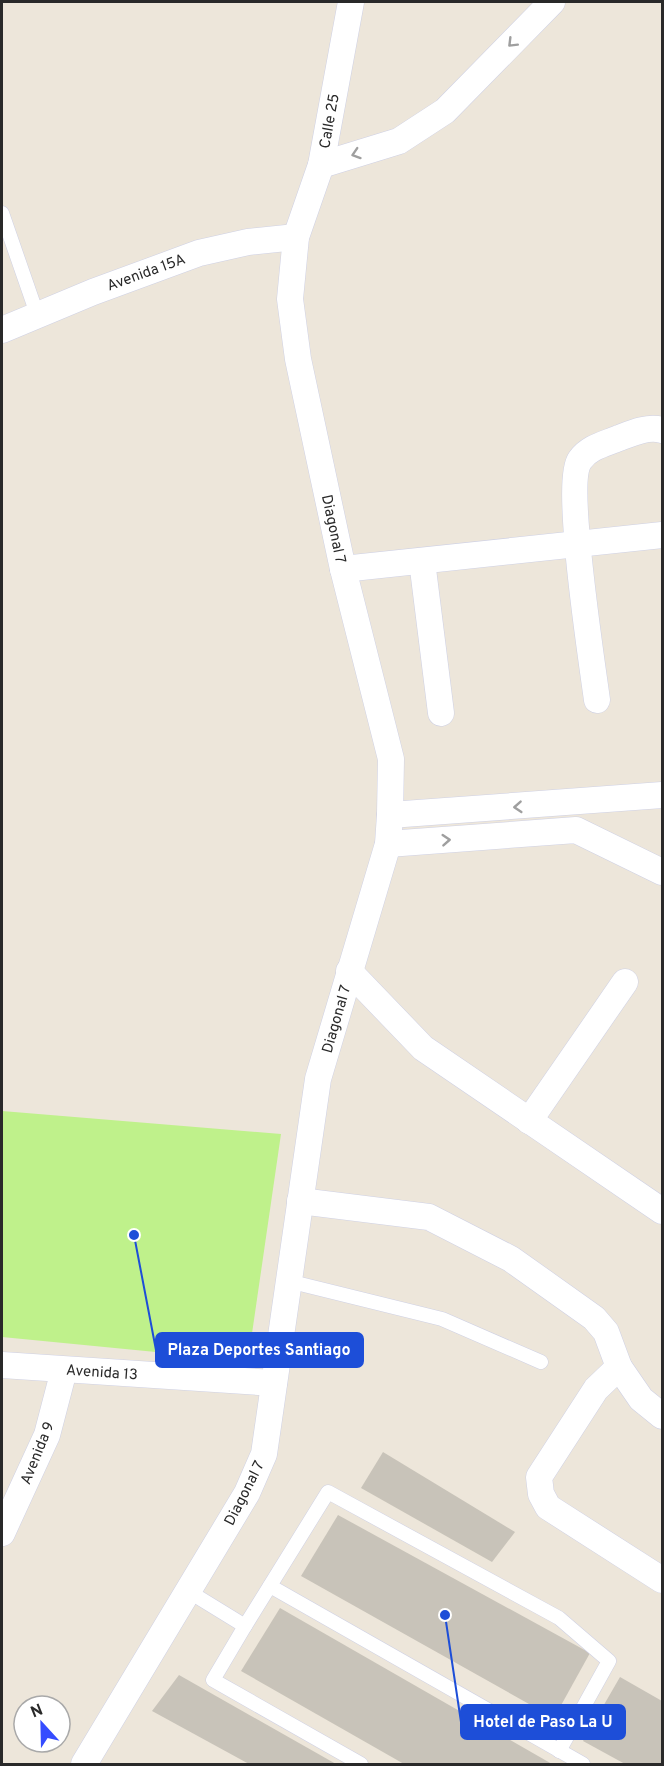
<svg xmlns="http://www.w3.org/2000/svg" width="664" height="1766" font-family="Overpass,sans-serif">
<rect width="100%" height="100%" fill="#ede6da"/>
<!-- pitch -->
<path fill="#bff18b" d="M2,1111L281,1134L248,1361L2,1337Z"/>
<!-- building -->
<g fill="#c8c3b9">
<path d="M383,1452L515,1532L492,1562L361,1488Z"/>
<path d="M338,1515L590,1653L554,1718L301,1576Z"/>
<path d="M280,1608L552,1764H404L241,1671Z"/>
<path d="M179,1675L336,1764H249L152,1711Z"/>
<path d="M620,1677L662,1701V1764H625L583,1741Z"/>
</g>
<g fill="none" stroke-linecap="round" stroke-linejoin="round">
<!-- service casing -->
<g stroke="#cfd1e4" stroke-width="15">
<g id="service">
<path d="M2,213L37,314"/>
<path d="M288,1281L442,1319L541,1362"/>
<path d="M270,1586L583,1764"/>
<path d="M188,1591L245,1626L213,1680L361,1764"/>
<path d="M245,1626L328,1492L559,1618L609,1661L559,1751"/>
</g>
</g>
<!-- minor casing -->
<g stroke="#cfd1e4" stroke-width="27">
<g id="minor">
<path d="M321,165L399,141L445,111L552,2"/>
<path d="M2,330L93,292L199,253L248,242L296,237"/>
<path d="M422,561L441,713"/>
<path d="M343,569L662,535"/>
<path d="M597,700C592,663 564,482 580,460C589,447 605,444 619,438C632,433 648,426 662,430"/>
<path d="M390,815L662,795"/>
<path d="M388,844L576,830L662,872"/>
<path d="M349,971L423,1048L662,1211"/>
<path d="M529,1121L625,982"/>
<path d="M300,1201L429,1217L511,1259L594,1318L606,1332L619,1367L641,1399L662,1416"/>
<path d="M2,1365L274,1383"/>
<path d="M619,1367L596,1389L539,1477L541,1494L548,1507L662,1580"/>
<path d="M2,1533L47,1435L64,1370"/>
<path d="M84,1764L247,1493L264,1454L318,1079L388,844L390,815L391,759L343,569L298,359L290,299L296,237L321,165L351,2"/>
</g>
</g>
<!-- service -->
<use href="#service" stroke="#fff" stroke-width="14"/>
<!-- minor -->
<use href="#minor" stroke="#fff" stroke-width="26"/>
</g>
<!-- one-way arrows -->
<defs><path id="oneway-chevron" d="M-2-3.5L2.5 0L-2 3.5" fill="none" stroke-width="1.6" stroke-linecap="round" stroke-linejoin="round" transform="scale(1.5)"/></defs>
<g stroke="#9f9f9f">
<use href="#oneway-chevron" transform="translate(512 43) rotate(135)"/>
<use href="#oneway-chevron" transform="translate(356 154) rotate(162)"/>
<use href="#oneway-chevron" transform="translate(518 807) rotate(176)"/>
<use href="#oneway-chevron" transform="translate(446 840) rotate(-4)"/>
</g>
<g text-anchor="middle" stroke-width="4.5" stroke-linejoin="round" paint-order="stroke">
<!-- street labels -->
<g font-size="15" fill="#292929" stroke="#fff">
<text transform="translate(329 121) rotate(-80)" y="5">Calle 25</text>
<text transform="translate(146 272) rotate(-20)" y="5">Avenida 15A</text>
<text transform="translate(334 529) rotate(78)" y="5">Diagonal 7</text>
<text transform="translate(336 1019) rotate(-74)" y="5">Diagonal 7</text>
<text transform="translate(102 1372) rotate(4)" y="5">Avenida 13</text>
<text transform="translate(37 1453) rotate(-68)" y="5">Avenida 9</text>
<text transform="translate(244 1493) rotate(-63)" y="5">Diagonal 7</text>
</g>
</g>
<!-- callouts -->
<path fill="none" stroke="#1d4ed8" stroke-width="2" d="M134 1235L156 1350M445 1615L461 1722"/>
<g fill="#1d4ed8" stroke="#fff" stroke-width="2">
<circle cx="134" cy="1235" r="6"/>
<circle cx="445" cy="1615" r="6"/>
</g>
<g fill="#1d4ed8" stroke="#1d4ed8" stroke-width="2">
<rect x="156" y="1333" width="207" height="34" rx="6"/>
<rect x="461" y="1705" width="164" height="34" rx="6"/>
</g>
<g font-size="16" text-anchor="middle" font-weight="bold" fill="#fff">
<text x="259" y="1355">Plaza Deportes Santiago</text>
<text x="543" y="1727">Hotel de Paso La U</text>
</g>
<!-- border -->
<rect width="664" height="1766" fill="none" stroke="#292929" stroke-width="6"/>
<!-- north arrow -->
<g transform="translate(42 1724) rotate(338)"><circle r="28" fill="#ffffff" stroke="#a9a9a9" stroke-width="1.5"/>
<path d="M0-4.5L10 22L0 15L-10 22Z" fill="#354cff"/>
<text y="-9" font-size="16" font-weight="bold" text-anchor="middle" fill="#292929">N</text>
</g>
</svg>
